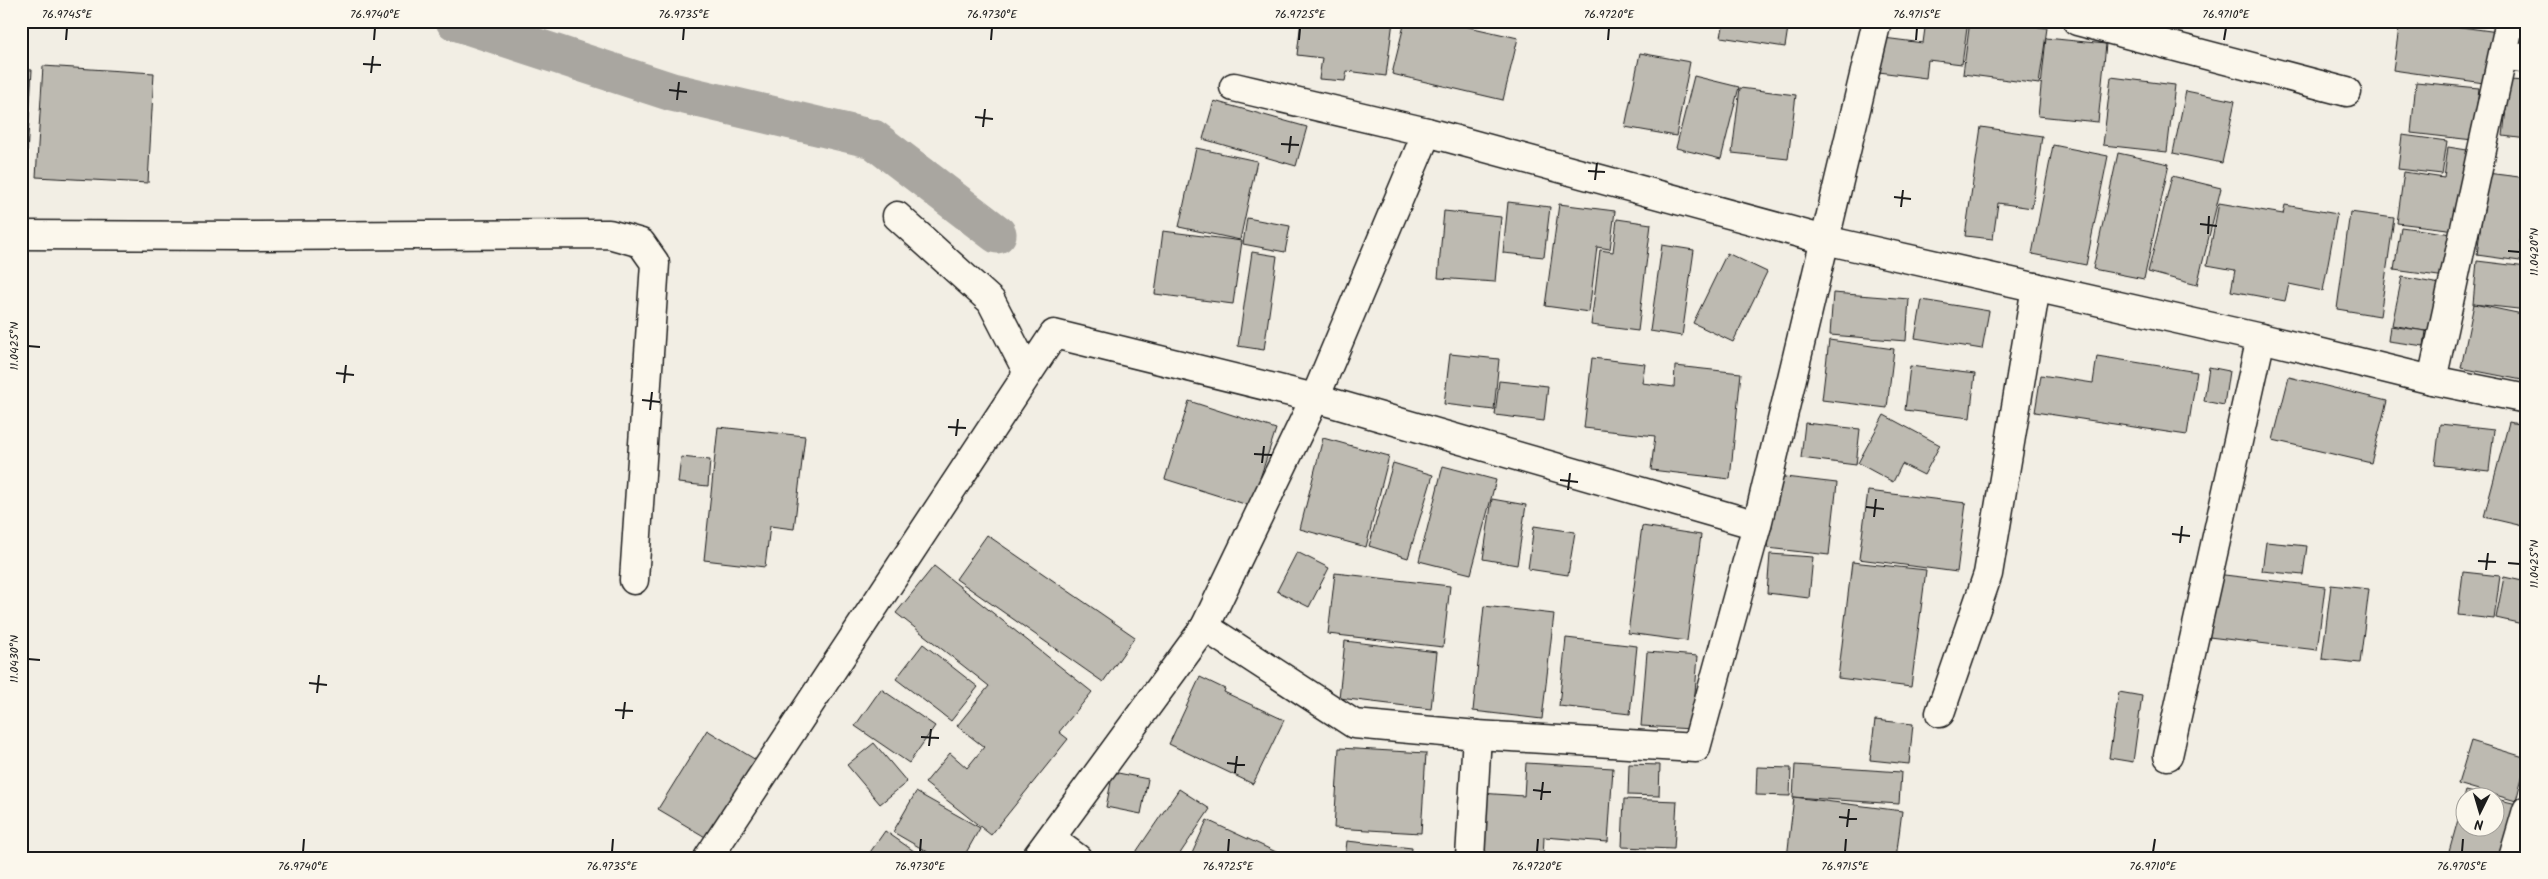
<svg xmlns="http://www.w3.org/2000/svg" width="2548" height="879" font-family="Kalam,sans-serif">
<rect width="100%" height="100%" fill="#f2eee4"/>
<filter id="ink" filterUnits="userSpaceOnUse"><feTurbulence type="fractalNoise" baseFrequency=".02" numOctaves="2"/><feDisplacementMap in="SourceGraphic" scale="10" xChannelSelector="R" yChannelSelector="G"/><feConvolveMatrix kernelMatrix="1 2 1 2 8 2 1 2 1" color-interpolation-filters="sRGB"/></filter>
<g filter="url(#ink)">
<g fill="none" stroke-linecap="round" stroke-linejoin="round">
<!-- canal -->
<path stroke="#a9a6a0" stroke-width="39" d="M455,21L672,92L873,139L997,234"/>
</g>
<!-- building -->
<g fill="#bdbab1" stroke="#1c1c1c">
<path d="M1301,21H1393L1386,76L1347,71L1345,81L1319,79L1322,58L1297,55Z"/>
<path d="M1405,21H1461L1460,25L1518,38L1503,100L1392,74Z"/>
<path d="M1724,21H1789L1785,47L1721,37Z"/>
<path d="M1926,21H1968L1962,64L1928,60L1926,78L1871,71L1876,37L1923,43Z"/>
<path d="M1970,21H1991L2047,28L2039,84L1963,74Z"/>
<path d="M2400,21H2417L2498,32L2491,84L2393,70Z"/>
<path d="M2046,38L2106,44L2098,122L2038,116Z"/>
<path d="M1640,53L1690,62L1676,136L1625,127Z"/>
<path d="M43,66L154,73L148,183L36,177Z"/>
<path d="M21,69L32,70L24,205H21Z"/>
<path d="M1694,76L1739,87L1721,159L1676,148Z"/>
<path d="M2111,77L2175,85L2167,152L2103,145Z"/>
<path d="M2509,80L2527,81V139L2503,136Z"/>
<path d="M2416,82L2479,88L2473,140L2411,133Z"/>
<path d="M1740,88L1796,95L1788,159L1732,153Z"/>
<path d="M2186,91L2235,101L2222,163L2173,153Z"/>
<path d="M1214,101L1307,127L1296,166L1203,139Z"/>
<path d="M1981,127L2042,136L2032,208L1998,203L1993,239L1965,236Z"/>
<path d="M2402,135L2447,141L2442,174L2398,169Z"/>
<path d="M2053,145L2108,156L2086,265L2032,254Z"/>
<path d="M2448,147L2467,150L2456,230L2397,223L2404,172L2444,178Z"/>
<path d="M1196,148L1257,161L1240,240L1179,227Z"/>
<path d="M2118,153L2169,164L2144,279L2093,269Z"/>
<path d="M2487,173L2527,178L2520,243L2527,244V262L2477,255Z"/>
<path d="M2172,176L2221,188L2197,285L2148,272Z"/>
<path d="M1508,202L1550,207L1544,257L1503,253Z"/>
<path d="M2219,203L2283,214L2285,205L2337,214L2323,291L2289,284L2285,301L2231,291L2235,270L2207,265Z"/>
<path d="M1559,204L1615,211L1610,249L1597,247L1589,312L1545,306Z"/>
<path d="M1444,211L1501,217L1495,282L1438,278Z"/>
<path d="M2350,212L2394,218L2380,316L2337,309Z"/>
<path d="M1247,218L1290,226L1285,252L1243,244Z"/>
<path d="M1617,219L1651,224L1638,331L1591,325L1600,250L1613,252Z"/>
<path d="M2401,227L2452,234L2446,277L2394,270Z"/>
<path d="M1163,231L1242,241L1233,304L1155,294Z"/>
<path d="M1662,245L1694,250L1682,336L1650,331Z"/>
<path d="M1252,252L1277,256L1264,350L1238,346Z"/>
<path d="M1727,253L1767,272L1733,342L1693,323Z"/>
<path d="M21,254L27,255L23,345H21Z"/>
<path d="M2477,261L2527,267V310L2473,304Z"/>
<path d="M2402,277L2445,285L2435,333L2392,325Z"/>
<path d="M1833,293L1909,299L1906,341L1830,335Z"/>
<path d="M1922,300L1989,311L1982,349L1915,338Z"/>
<path d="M2474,304L2527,315V381L2461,368Z"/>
<path d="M2390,326L2426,331L2424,346L2388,341Z"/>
<path d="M1829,340L1894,349L1887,408L1822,400Z"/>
<path d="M1450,354L1499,359L1494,410L1444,404Z"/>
<path d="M2097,356L2197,372L2187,435L2035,412L2041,375L2093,383Z"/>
<path d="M1592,358L1645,364L1642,383L1674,387L1675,366L1741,373L1730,479L1651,470L1655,436L1584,428Z"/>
<path d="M1910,366L1975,374L1970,418L1905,410Z"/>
<path d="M2209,367L2229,371L2224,405L2204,401Z"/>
<path d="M2289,377L2387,401L2371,463L2273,440Z"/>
<path d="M1499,381L1548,386L1544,421L1495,415Z"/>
<path d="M1189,401L1276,429L1251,506L1165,479Z"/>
<path d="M1884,415L1940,445L1924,475L1902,464L1893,482L1858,463Z"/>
<path d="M2509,422L2527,426V527L2484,517Z"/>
<path d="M1805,423L1860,429L1856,465L1801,458Z"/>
<path d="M2440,424L2494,430L2489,471L2435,465Z"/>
<path d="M718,427L805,436L794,529L770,526L765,567L704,560Z"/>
<path d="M1323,438L1389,456L1366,547L1300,529Z"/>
<path d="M681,457L710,460L708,486L678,483Z"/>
<path d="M1393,463L1433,475L1408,558L1369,546Z"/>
<path d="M1443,466L1496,480L1471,574L1419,561Z"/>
<path d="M1776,476L1837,483L1829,555L1767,548Z"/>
<path d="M1868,491L1966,503L1957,572L1859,559Z"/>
<path d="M1492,499L1526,505L1517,565L1483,559Z"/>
<path d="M1534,526L1575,532L1568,575L1528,569Z"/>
<path d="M1642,526L1701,535L1687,641L1628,633Z"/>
<path d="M987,535L1135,637L1103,682L956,579Z"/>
<path d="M2266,542L2307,546L2303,575L2262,571Z"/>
<path d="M1297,552L1329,568L1309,607L1277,591Z"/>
<path d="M1770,554L1813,557L1809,598L1767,593Z"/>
<path d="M1852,562L1926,570L1911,687L1838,678Z"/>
<path d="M934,566L1092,692L1059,732L1068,739L991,835L925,783L950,753L967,768L984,747L957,726L989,686L896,613Z"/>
<path d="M2463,572L2500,576L2494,619L2458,615Z"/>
<path d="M1335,573L1450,586L1443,647L1328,634Z"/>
<path d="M2216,574L2325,587L2317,650L2209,637Z"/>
<path d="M2504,577L2527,582V625L2496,618Z"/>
<path d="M2331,585L2369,589L2360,663L2322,659Z"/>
<path d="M1484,606L1554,614L1542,719L1473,711Z"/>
<path d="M1566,638L1637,646L1630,714L1559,706Z"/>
<path d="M1345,641L1437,652L1431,709L1339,698Z"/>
<path d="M923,644L978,687L951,721L896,679Z"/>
<path d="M1647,652L1698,656L1692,729L1641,726Z"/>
<path d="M1200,677L1225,689L1224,692L1284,720L1253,784L1169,744Z"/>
<path d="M881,689L935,726L909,763L855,726Z"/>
<path d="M2119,692L2142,696L2133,762L2109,758Z"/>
<path d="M1875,720L1913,724L1909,764L1870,760Z"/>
<path d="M707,730L756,760L707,838L658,809Z"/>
<path d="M2471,741L2527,758L2516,801L2458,784Z"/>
<path d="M874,743L907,782L880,804L847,765Z"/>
<path d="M1339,748L1426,753L1421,833L1334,828Z"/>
<path d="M1526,763L1613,768L1608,842L1544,837L1543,858H1476L1480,793L1524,796Z"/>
<path d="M1629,764L1660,765L1659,796L1628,795Z"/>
<path d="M1795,765L1901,772L1899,804L1793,797Z"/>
<path d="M1757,767L1791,768L1790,796L1756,795Z"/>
<path d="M1113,772L1148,779L1141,814L1106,807Z"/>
<path d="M1179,789L1210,809L1177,858H1132Z"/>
<path d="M2466,791L2487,796H2466V826H2496V799L2521,805L2507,858H2470L2449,852Z"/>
<path d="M916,792L980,828L963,858H938L893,832Z"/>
<path d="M1794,797L1902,811L1896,858H1787Z"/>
<path d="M1624,799L1677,801L1674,849L1622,847Z"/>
<path d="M1207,820L1289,858H1190Z"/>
<path d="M885,831L924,858H866Z"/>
<path d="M1347,841L1412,848L1411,858H1345Z"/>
<path d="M1622,852L1677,858H1622Z"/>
</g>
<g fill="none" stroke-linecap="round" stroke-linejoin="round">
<!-- minor casing -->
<g stroke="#1c1c1c" stroke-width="31">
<g id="minor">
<path d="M2077,21L2347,92"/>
<path d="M2510,21L2432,380L2527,399"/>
<path d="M2504,55L2527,59"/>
<path d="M1234,87L1427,132"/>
<path d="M897,216L991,301L1028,373"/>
<path d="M21,235L247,236L609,234L641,243L655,263L634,580"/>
<path d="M1205,627L1354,724L1477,735L1470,858"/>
<path d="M1940,713L1988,574L2036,287"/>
<path d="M1477,735L1696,748L1757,525"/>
<path d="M2168,756L2261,338"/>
<path d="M1051,839L1077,858"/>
<path d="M708,858L1054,334L1315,398L1757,525L1877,21"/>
<path d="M1036,858L1205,627L1315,398L1427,132L1825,240L2261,338L2432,380"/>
<path d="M2513,858L2527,810"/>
</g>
</g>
<!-- minor -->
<use href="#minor" stroke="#fbf7ec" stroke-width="28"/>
</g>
</g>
<!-- ticks -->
<path fill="none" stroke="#1c1c1c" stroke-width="2" d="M66,40L67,28M374,40L375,28M683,40L684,28M991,40L992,28M1299,40L1300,28M1608,40L1609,28M1916,40L1917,28M2224,40L2226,28M363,64L381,65M371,73L373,56M669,90L687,92M677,100L679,82M975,117L993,119M983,127L985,109M1281,144L1299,145M1289,153L1291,136M1588,171L1605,172M1595,180L1597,163M1894,197L1911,199M1901,207L1903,190M2200,224L2217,226M2208,234L2209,216M2508,251L2520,252M28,346L40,347M336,373L354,375M344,383L346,365M642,400L660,402M650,410L652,392M948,427L966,428M956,436L958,419M1254,454L1272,455M1262,463L1264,446M1560,480L1578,482M1568,490L1570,473M1866,507L1884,509M1874,517L1876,499M2172,534L2190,536M2180,543L2182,526M2478,561L2496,562M2508,563L2520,564M2486,570L2488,553M28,659L40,660M309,683L327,685M317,693L319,675M615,710L633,711M623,719L625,702M921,737L939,738M929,746L931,729M1227,763L1245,765M1235,773L1237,756M1533,790L1551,792M1541,800L1543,782M1839,817L1857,819M1847,827L1849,809M303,852L304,839M612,852L613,839M920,852L921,839M1228,852L1229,839M1537,852L1538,839M1845,852L1846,839M2153,852L2155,839M2462,852L2463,839"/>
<!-- margin -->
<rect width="2548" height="879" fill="none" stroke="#fbf7ec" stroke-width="55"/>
<!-- north arrow -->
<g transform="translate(2480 812) rotate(185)"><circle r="24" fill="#fbf7ec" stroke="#a29f99"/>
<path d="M0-4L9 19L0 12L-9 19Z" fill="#1c1c1c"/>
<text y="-8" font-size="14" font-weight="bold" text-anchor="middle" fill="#1c1c1c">N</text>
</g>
<rect x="28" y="28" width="2492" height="824" fill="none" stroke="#1c1c1c" stroke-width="2"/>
<g font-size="12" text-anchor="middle" fill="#1c1c1c">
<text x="67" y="18">76.9745°E</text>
<text x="375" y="18">76.9740°E</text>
<text x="684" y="18">76.9735°E</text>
<text x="992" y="18">76.9730°E</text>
<text x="1300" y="18">76.9725°E</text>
<text x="1609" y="18">76.9720°E</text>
<text x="1917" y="18">76.9715°E</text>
<text x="2226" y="18">76.9710°E</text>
<text transform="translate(2534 252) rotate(-90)" y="4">11.0420°N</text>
<text transform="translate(14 346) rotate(-90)" y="4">11.0425°N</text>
<text transform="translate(2534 564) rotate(-90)" y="4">11.0425°N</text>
<text transform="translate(14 659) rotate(-90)" y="4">11.0430°N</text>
<text x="303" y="870">76.9740°E</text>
<text x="612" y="870">76.9735°E</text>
<text x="920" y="870">76.9730°E</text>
<text x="1228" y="870">76.9725°E</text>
<text x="1537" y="870">76.9720°E</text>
<text x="1845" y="870">76.9715°E</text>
<text x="2153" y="870">76.9710°E</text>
<text x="2462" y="870">76.9705°E</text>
</g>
</svg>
